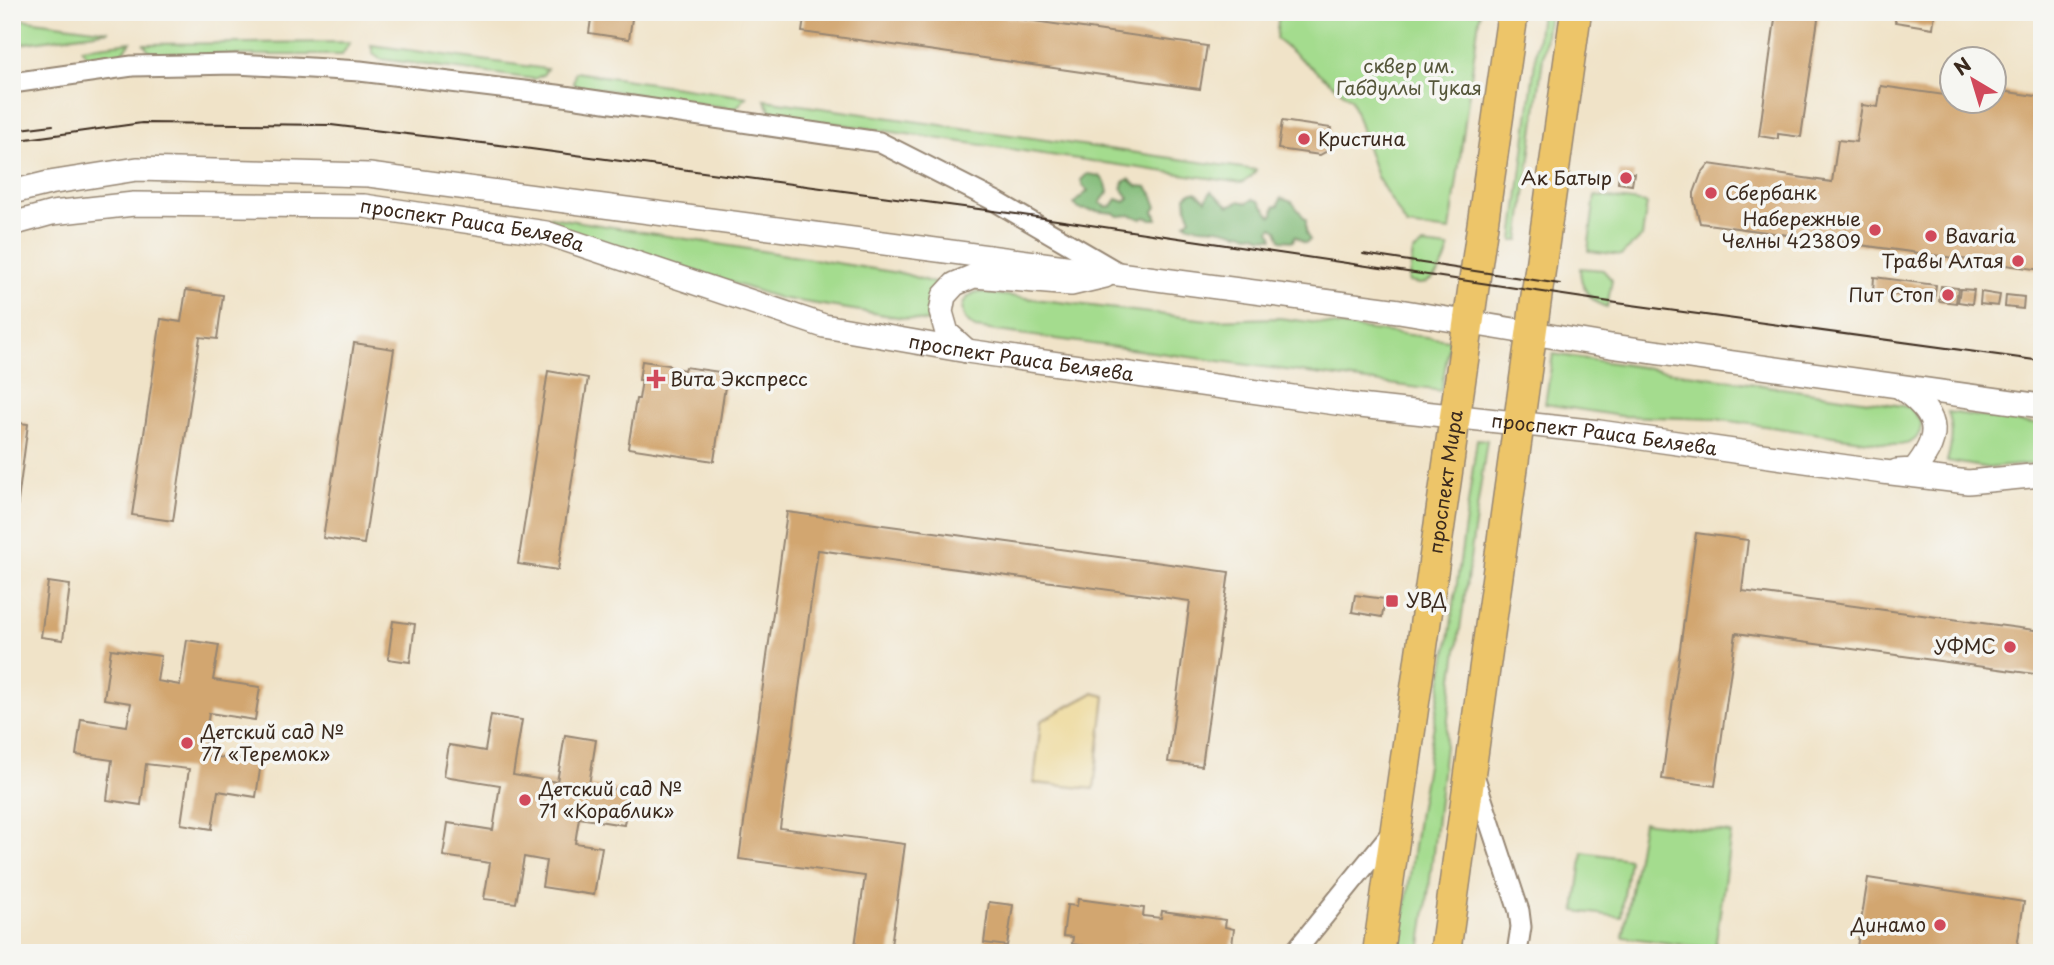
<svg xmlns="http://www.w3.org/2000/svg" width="2054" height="965" font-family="'Playpen Sans',sans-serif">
<rect width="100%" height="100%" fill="#f6f6f2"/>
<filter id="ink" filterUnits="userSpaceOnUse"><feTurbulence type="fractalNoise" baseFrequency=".0143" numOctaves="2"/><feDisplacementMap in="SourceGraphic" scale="14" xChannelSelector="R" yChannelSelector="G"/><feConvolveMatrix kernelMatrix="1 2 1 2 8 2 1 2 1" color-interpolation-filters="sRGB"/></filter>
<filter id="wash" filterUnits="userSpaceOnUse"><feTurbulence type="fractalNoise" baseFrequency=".00686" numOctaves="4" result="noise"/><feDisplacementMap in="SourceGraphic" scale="28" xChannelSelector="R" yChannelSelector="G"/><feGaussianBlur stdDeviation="1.57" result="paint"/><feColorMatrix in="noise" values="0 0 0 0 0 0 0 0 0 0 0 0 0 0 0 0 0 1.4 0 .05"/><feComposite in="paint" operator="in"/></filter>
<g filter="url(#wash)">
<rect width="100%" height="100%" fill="#f0e3c8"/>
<!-- green -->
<g fill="#a4dc8e" stroke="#708356" stroke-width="2">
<path d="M1279,12H1480L1450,231L1407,226L1377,177L1351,99L1276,39Z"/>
<path d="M1541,12H1549L1519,241H1513Z"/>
<path d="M12,18L109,31L12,45Z"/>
<path d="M131,42L121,55L89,59L81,48Z"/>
<path d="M350,42L342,55H159L150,52L144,44Z"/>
<path d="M371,45L547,69L543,75L534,79L380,59L373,54Z"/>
<path d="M575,72L747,97L735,109L573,85Z"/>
<path d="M765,100L1256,170L1251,177L1242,183L776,115L770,110Z"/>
<path d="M1595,196L1647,203L1642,237L1621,255L1588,251Z"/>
<path d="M550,217L905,274L940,285L935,323L779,298L548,224Z"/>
<path d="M1423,245L1449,248C1446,262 1437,282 1420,284C1416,284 1412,282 1408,282L1413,252Z"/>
<path d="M1580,268L1603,270L1612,280L1607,307C1589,302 1580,286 1580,268Z"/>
<path d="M976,292L1208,320L1279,318L1450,340L1441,391L975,328C959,318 957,301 976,292Z"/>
<path d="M1553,354L1909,407L1921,421C1922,438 1912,445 1896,445L1716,419L1620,416L1545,404Z"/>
<path d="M1948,412L2042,425V463L1988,468L1947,461C1952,444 1954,430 1948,412Z"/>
<path d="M1477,439L1487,440L1451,692L1430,880L1420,953H1399L1419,811L1450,633Z"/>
<path d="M1643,822L1731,833L1715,949L1623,937Z"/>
<path d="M1583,852L1629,859L1621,917L1575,911Z"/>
</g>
<!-- forest -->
<g fill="#83bc79" stroke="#5f734c" stroke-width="2">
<path d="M1087,174L1100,176L1106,184L1108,192L1100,203L1107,207L1112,206L1117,199L1125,202L1129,198L1122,188L1123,182L1129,179L1137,186L1147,187L1152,194L1157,207L1154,211L1157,219H1151L1145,217L1141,219L1131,215L1118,216L1114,213L1079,209L1074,203L1088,191L1083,186L1081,180Z"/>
<path d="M1211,191L1229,206L1240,201L1247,203L1253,199L1259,201L1271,216L1273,214L1274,207L1279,205L1281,198L1292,202L1306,220V234L1310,240L1305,243L1295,236L1293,241L1281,240L1277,230L1272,227L1270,231L1273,235V238L1260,237L1257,234L1248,235L1242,232L1238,233C1231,231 1222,228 1215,228C1204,226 1194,229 1185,223L1191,218L1187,209L1186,196L1191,192H1196L1206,200Z"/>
</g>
<!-- sand -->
<path fill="#eeda9e" stroke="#94825e" stroke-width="2" d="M1093,693L1105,696L1094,789L1034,783L1041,721Z"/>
<g id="blocks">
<!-- building -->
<g fill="#d2a670">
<path d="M592,12H633L629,39L589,33Z"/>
<path d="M805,12H972L1207,46L1200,89L802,32Z"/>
<path d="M1776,12H1819L1801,137L1778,134V139L1759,136Z"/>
<path d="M1896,12H1935L1933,28L1895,22Z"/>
<path d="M1881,86L1952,96V102H1994V90L2042,97V270L1700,223L1694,200V193L1701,174L1709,164L1832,182L1838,140L1856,142L1862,105L1878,107Z"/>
<path d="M1282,121L1331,128L1327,151L1320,155L1278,149Z"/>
<path d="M1619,172L1634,173L1632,185L1618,183Z"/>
<path d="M1874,277L1936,285L1934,300L1873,292Z"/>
<path d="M1941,286L1958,288L1956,303L1939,301Z"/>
<path d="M1960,289L1974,290L1972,304L1958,302Z"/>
<path d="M186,290L223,295L217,339L200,337L173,521L132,515L161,319L181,322Z"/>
<path d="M1981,292L2000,295L1998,306L1980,304Z"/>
<path d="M2006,295L2024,297L2023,309L2005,307Z"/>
<path d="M354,343L394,349L364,544L323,538Z"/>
<path d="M642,361L669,365V367L684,370L685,367L727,373L714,461L628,448L636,399H639L642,380H639Z"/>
<path d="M548,371L588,378L558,570L518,564Z"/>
<path d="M12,422L28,424L16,517H12Z"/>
<path d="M787,512L1229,572L1202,766L1168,762L1190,601L818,550L780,828L905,844L890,953H854L865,876L739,859Z"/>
<path d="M1696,533L1748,540L1742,591L2042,631V675L1736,633L1715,786L1662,779Z"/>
<path d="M48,582L70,585L63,640L41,637Z"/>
<path d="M1355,595L1385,599L1382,617L1352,612Z"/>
<path d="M393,621L415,624L410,662L388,659Z"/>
<path d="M187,640L219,645L213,680L260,687L255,720L209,713L203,755L261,763L256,797L218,791L212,829L181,824L189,769L146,764L141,805L107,800L112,760L76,755L81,719L127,726L131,703L104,699L111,649L161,656L157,681L180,685Z"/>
<path d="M491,715L522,720L513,775L557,782L565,735L596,740L589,785L629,792L624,825L579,818L575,843L602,847L594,895L542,887L546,861L524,857L516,903L484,899L490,863L443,856L448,823L493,830L500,785L444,776L449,745L485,751Z"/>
<path d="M1868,878L2024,902L2016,953H1894L1857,947Z"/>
<path d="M1078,899L1144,908L1143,916L1161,918L1162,911L1226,920L1225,927L1234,929L1231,953H1157L1158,949L1139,947L1138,953H1134L1072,944L1073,937L1063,936L1067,905L1077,906Z"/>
<path d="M989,902L1013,905L1007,946L984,943Z"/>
</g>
</g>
</g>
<g filter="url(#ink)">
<use href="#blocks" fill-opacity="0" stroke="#968673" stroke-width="2"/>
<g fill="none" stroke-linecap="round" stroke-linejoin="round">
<!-- minor casing -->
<g stroke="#968673" stroke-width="23">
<g id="minor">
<path d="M12,83L132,66L236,64L293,67L360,71L557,95L879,142L997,202L1117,272"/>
<path d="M1473,772L1519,911L1521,927L1517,953"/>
<path d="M1294,953L1393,831"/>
</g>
</g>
<!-- tertiary casing -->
<g stroke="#968673" stroke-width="26">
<g id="tertiary">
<path d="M12,192L49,183L137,169L369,175L1399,311L1611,346L2042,406"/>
<path id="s1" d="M12,224L52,213L134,204L364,206L546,233L824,326L967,351L1350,405L1599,432L1883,472L1968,482L2042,475"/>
<path d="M967,351L947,333L941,312L944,296L955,284L974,276L1071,284L1105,276"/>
<path d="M1897,471L1914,470C1945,432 1937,414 1900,387"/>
</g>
</g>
<!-- primary casing -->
<g stroke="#968673" stroke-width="33">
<g id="primary">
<path id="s2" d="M1378,953L1513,12"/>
<path d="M1445,953L1576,12"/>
</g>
</g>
<!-- minor -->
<use href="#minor" stroke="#fff" stroke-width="19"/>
<!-- tertiary -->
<use href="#tertiary" stroke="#fff" stroke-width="23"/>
<!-- primary -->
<use href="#primary" stroke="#edc569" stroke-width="30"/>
<!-- tram -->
<g stroke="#3b2a1e" stroke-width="2">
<path d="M12,130L53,125"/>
<path d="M12,141L142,123L331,125L516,147L1016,214L1617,303L2042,361"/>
<path d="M1363,254L1560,284"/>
</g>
</g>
</g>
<!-- markers -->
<g fill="#d1495b" stroke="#f6f6f2" stroke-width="2.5">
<circle cx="1304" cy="139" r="7"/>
<circle cx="1626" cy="178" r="7"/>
<circle cx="1711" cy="193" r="7"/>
<circle cx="1875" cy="230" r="7"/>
<circle cx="1931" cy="236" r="7"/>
<circle cx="2018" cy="261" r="7"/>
<circle cx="1948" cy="295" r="7"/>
<path d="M652.5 368.5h7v7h7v7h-7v7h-7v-7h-7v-7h7z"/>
<rect x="1385" y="594" width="14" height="14" rx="3.5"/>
<circle cx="2010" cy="647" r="7"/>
<circle cx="187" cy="743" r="7"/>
<circle cx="525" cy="800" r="7"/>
<circle cx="1940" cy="925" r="7"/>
</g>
<g text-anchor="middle" stroke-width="7" stroke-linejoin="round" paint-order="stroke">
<!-- park labels -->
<g font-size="19" fill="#55563a" stroke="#f6f6f2">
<text x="1409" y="73">сквер им.<tspan x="1409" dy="22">Габдуллы Тукая</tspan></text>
</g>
<!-- poi labels -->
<g font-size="19" fill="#3b2a1e" stroke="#f6f6f2" text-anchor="start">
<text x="1318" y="146">Кристина</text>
<text x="1612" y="185" text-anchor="end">Ак Батыр</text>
<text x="1725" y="200">Сбербанк</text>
<text x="1861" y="226" text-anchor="end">Набережные<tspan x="1861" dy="22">Челны 423809</tspan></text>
<text x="1945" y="243">Bavaria</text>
<text x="2004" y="268" text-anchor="end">Травы Алтая</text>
<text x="1934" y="302" text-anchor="end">Пит Стоп</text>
<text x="670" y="386">Вита Экспресс</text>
<text x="1406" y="608">УВД</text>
<text x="1996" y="654" text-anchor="end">УФМС</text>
<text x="201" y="739">Детский сад №<tspan x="201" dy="22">77 «Теремок»</tspan></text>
<text x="539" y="796">Детский сад №<tspan x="539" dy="22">71 «Кораблик»</tspan></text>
<text x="1926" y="932" text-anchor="end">Динамо</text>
</g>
<!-- street labels -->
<g font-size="19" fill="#3b2a1e" stroke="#f6f6f2">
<text dy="7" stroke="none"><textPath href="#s1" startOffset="464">проспект Раиса Беляева</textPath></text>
<text dy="7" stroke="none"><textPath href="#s1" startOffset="1031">проспект Раиса Беляева</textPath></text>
<text dy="7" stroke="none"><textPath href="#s1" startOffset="1619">проспект Раиса Беляева</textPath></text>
<text dy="7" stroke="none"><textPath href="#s2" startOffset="476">проспект Мира</textPath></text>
</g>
</g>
<!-- margin -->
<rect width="2054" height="965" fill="none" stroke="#f6f6f2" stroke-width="42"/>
<!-- north arrow -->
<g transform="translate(1973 80) rotate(322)"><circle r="33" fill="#f6f6f2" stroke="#aba49d" stroke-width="2"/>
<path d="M0-5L12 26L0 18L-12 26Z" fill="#d1495b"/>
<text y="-10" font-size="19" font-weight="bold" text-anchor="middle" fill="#3b2a1e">N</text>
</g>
</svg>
